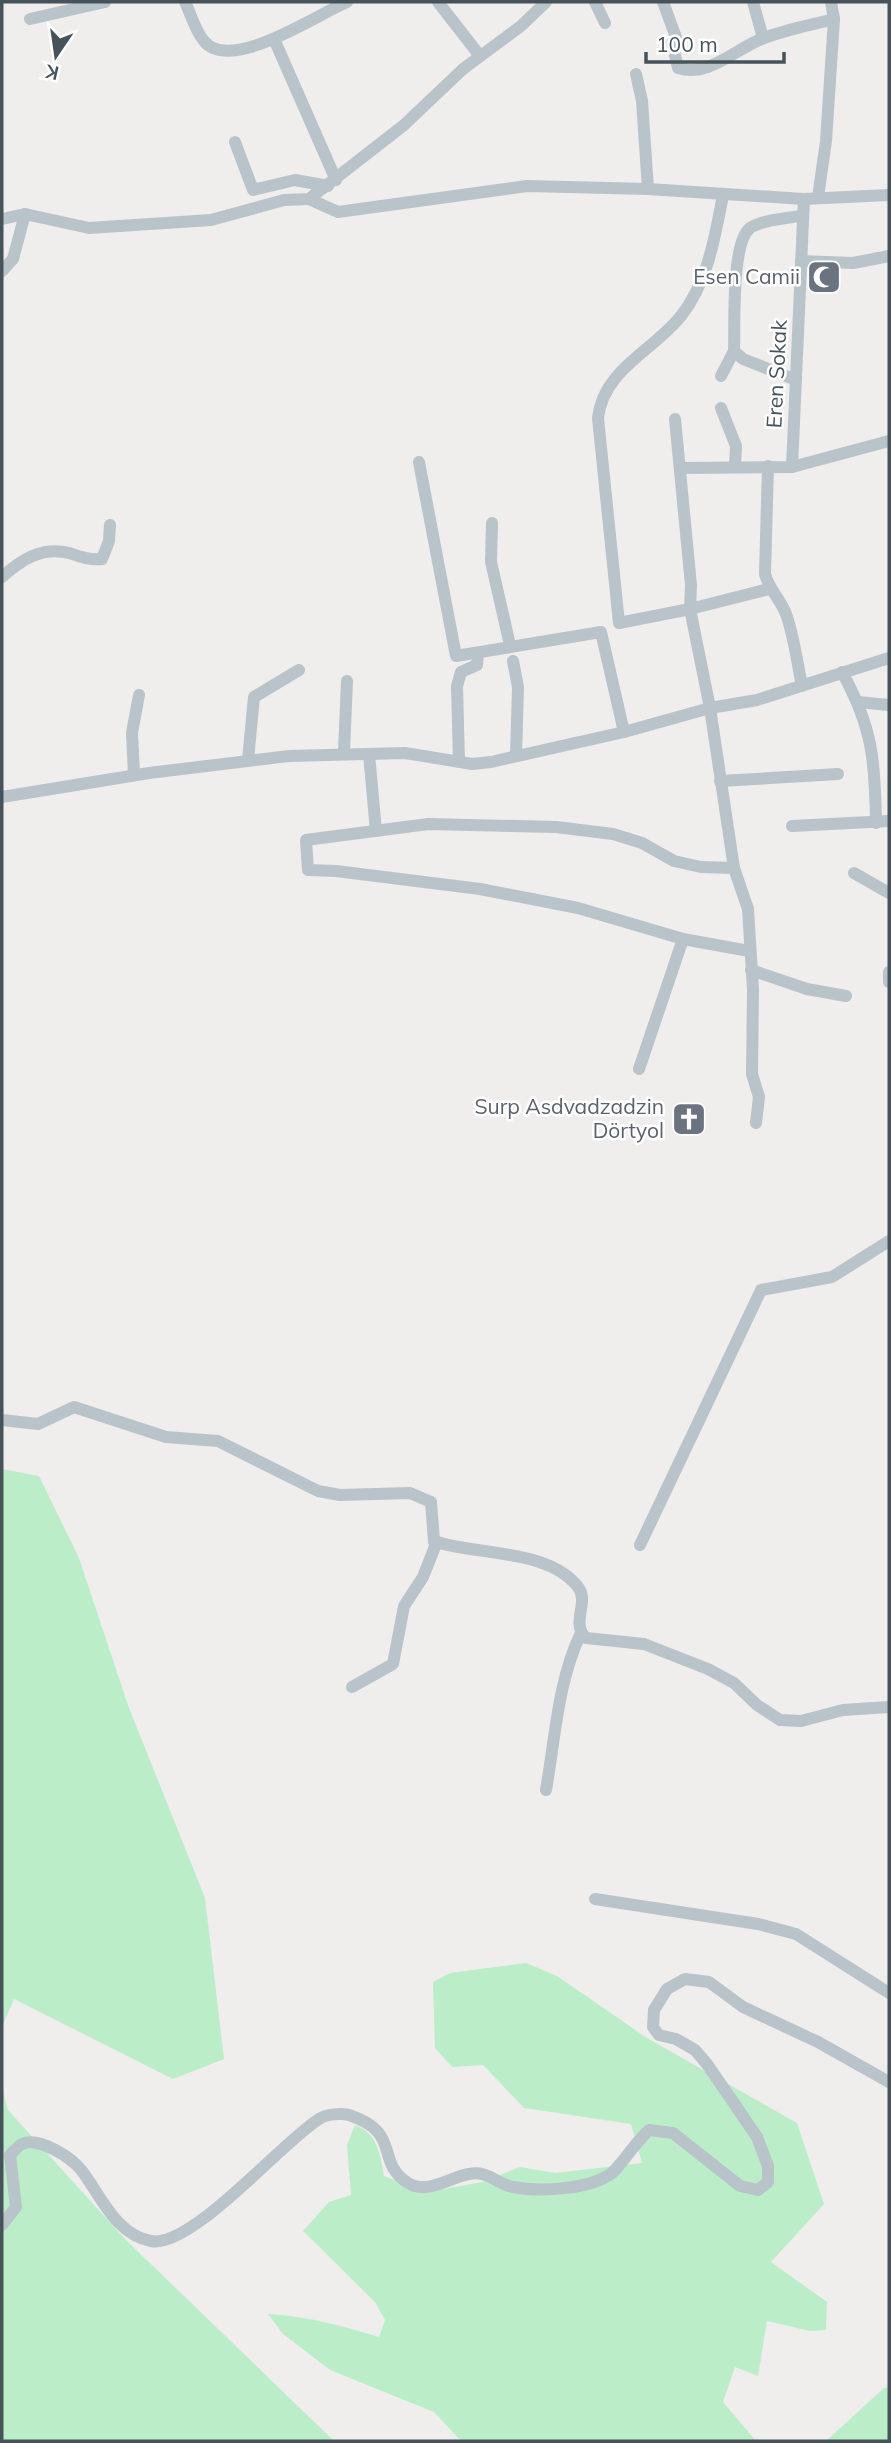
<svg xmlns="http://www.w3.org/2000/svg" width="891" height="2443" font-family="Mulish,sans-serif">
<rect width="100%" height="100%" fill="#f0eded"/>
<!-- green -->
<g fill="#bcedc9">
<path d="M2,1469L39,1476L79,1558L129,1708L205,1898L224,2059L173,2079L14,1999L2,2027Z"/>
<path d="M526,1963L557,1976L647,2038L797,2123L824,2204L771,2262L827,2302L826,2330L810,2331L767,2321L758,2376L735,2367L723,2402L756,2441H461L434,2412L330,2370L283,2334L268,2314C307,2316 343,2326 379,2337L385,2320L375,2302L303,2231L329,2202L351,2195L347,2145L355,2125C378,2133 380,2155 384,2176L427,2192L482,2182L520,2167L555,2173L642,2163L631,2124L524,2108L483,2065L452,2067L435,2048L433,1982L450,1973Z"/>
<path d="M2,2088L8,2110L124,2238L334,2441H2Z"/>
<path d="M884,2388H889V2441H826Z"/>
</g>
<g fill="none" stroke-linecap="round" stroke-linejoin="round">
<!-- minor -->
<g stroke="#b9c3ca" stroke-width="12">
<path d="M185,2C191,14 195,31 204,41C230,74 318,14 347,2"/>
<path d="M438,2L480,56"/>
<path d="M595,2L605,23"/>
<path d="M663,2L677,40L672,43L678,68C709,78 736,48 764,38C787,29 811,25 834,19"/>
<path d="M753,2L763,38"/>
<path d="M30,19L105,2"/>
<path d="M274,39L336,180"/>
<path d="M636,74L642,101L648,189"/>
<path d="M235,142L253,190L295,180L328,186"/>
<path d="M723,195C715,236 708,282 681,316C653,351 603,370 598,418L619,623L690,609L769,589"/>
<path d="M818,197L826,141L834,19L831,2"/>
<path d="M309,199L338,212L527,186L648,189L804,199L889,195"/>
<path d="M2,219L25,214L89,228L211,220L284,200L309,199L404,125L463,69L521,26L546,2"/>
<path d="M801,261L853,263L889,256"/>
<path d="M2,271L13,259L25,214"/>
<path d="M721,376L734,351"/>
<path d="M796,380L743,359L734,351C735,326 731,243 750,228C763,219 788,219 803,215"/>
<path d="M721,408L736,446L735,467"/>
<path d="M675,419L691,585L690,609L710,708L734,868L748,909L753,989L752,1074L759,1097L756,1123"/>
<path d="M419,462L456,656L601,632L624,732"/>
<path d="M768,466L765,574C769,590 780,598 786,614C794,636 797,662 802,686"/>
<path d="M792,467L804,199"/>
<path d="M680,468L792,467L889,441"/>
<path d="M492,523L491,562L510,645"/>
<path d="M2,577C21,560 42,546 69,553C81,557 89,560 102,559L109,541L110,525"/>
<path d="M513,661L518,687L516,756"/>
<path d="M842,672C873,728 875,761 876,823"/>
<path d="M858,702L889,705"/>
<path d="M344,752L347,681"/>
<path d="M369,754L376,831"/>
<path d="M248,760L254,697L299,670"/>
<path d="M459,762L457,686L461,672L477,665L478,653"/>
<path d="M134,775L132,733L139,695"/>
<path d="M720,781L838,774"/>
<path d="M2,797L149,773L289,756L405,753L472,764L491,762L624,732L710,708L757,700L889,658"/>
<path d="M792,826L889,821"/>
<path d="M734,868L701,867L674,861L642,843L613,834L556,827L428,824L306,840L308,870L336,871L480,889L578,908L683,939L749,951"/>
<path d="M854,873L889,893"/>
<path d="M751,970L807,989L846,996"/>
<path d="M889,972V982"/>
<path d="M639,1069L683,939"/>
<path d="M2,1420L38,1424L74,1407L166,1437L218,1441L318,1491L340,1495L410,1493L431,1502L434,1541C476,1556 548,1548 578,1587C590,1602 570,1623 586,1638L644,1644L708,1669L734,1683L757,1705L780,1720L801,1721L843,1710L889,1707"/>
<path d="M640,1545L761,1290L832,1277L889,1241"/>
<path d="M352,1687L393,1664L404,1606L423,1577L436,1544L434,1541"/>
<path d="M546,1790C555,1739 558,1680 581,1633"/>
<path d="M595,1899L758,1924L796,1934L889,1993"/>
<path d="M2,2225L16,2207L10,2155C13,2152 18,2146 22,2144C39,2136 72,2158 82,2171C101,2196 116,2235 151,2241C191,2249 282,2142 319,2119C326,2114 342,2113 349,2115C403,2133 374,2161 408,2183C427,2195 450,2177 469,2174C487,2170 497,2184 513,2187C538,2192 596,2190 615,2170C627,2157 636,2142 649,2130L673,2133L740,2186L758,2190L768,2182V2166L757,2137L707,2064L695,2050L676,2039L659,2035L653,2027L654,2010L667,1989L685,1979L709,1982L743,2007L818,2042L889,2082"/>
</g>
</g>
<!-- icons -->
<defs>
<g id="mosque-square" transform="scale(1.75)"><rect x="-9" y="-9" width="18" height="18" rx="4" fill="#6b7280" stroke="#fff"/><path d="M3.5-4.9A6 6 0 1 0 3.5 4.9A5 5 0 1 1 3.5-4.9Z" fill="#fff"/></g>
<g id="church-square" transform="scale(1.75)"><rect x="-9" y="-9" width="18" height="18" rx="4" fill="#6b7280" stroke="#fff"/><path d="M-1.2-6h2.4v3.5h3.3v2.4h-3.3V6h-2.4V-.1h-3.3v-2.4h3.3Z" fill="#fff"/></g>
</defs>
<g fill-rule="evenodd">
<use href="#mosque-square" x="824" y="277"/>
<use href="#church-square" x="689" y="1119"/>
</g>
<g text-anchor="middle" stroke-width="5" stroke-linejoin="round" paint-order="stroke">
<!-- worship labels -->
<g font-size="21" fill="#5b616d" stroke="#fff" text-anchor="end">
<text x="800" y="284">Esen Camii</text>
<text x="664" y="1114">Surp Asdvadzadzin<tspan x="664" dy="24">Dörtyol</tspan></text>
</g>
<!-- street labels -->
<g font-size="21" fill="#46535a" stroke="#fff">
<text transform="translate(777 374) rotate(-87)" y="7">Eren Sokak</text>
</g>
</g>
<!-- border -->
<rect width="891" height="2443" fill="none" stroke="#46535a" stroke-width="7"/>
<!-- north arrow -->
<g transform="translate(56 56) rotate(193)" stroke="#ffffff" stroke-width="5" paint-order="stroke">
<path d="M0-5L12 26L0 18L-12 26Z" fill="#46535a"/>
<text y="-10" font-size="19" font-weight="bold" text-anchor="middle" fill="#46535a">K</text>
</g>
<!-- scale -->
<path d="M646 52v10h138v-10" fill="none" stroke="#46535a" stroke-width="3.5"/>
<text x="656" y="52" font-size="21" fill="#46535a" stroke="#ffffff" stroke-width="5" paint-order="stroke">100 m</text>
</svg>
